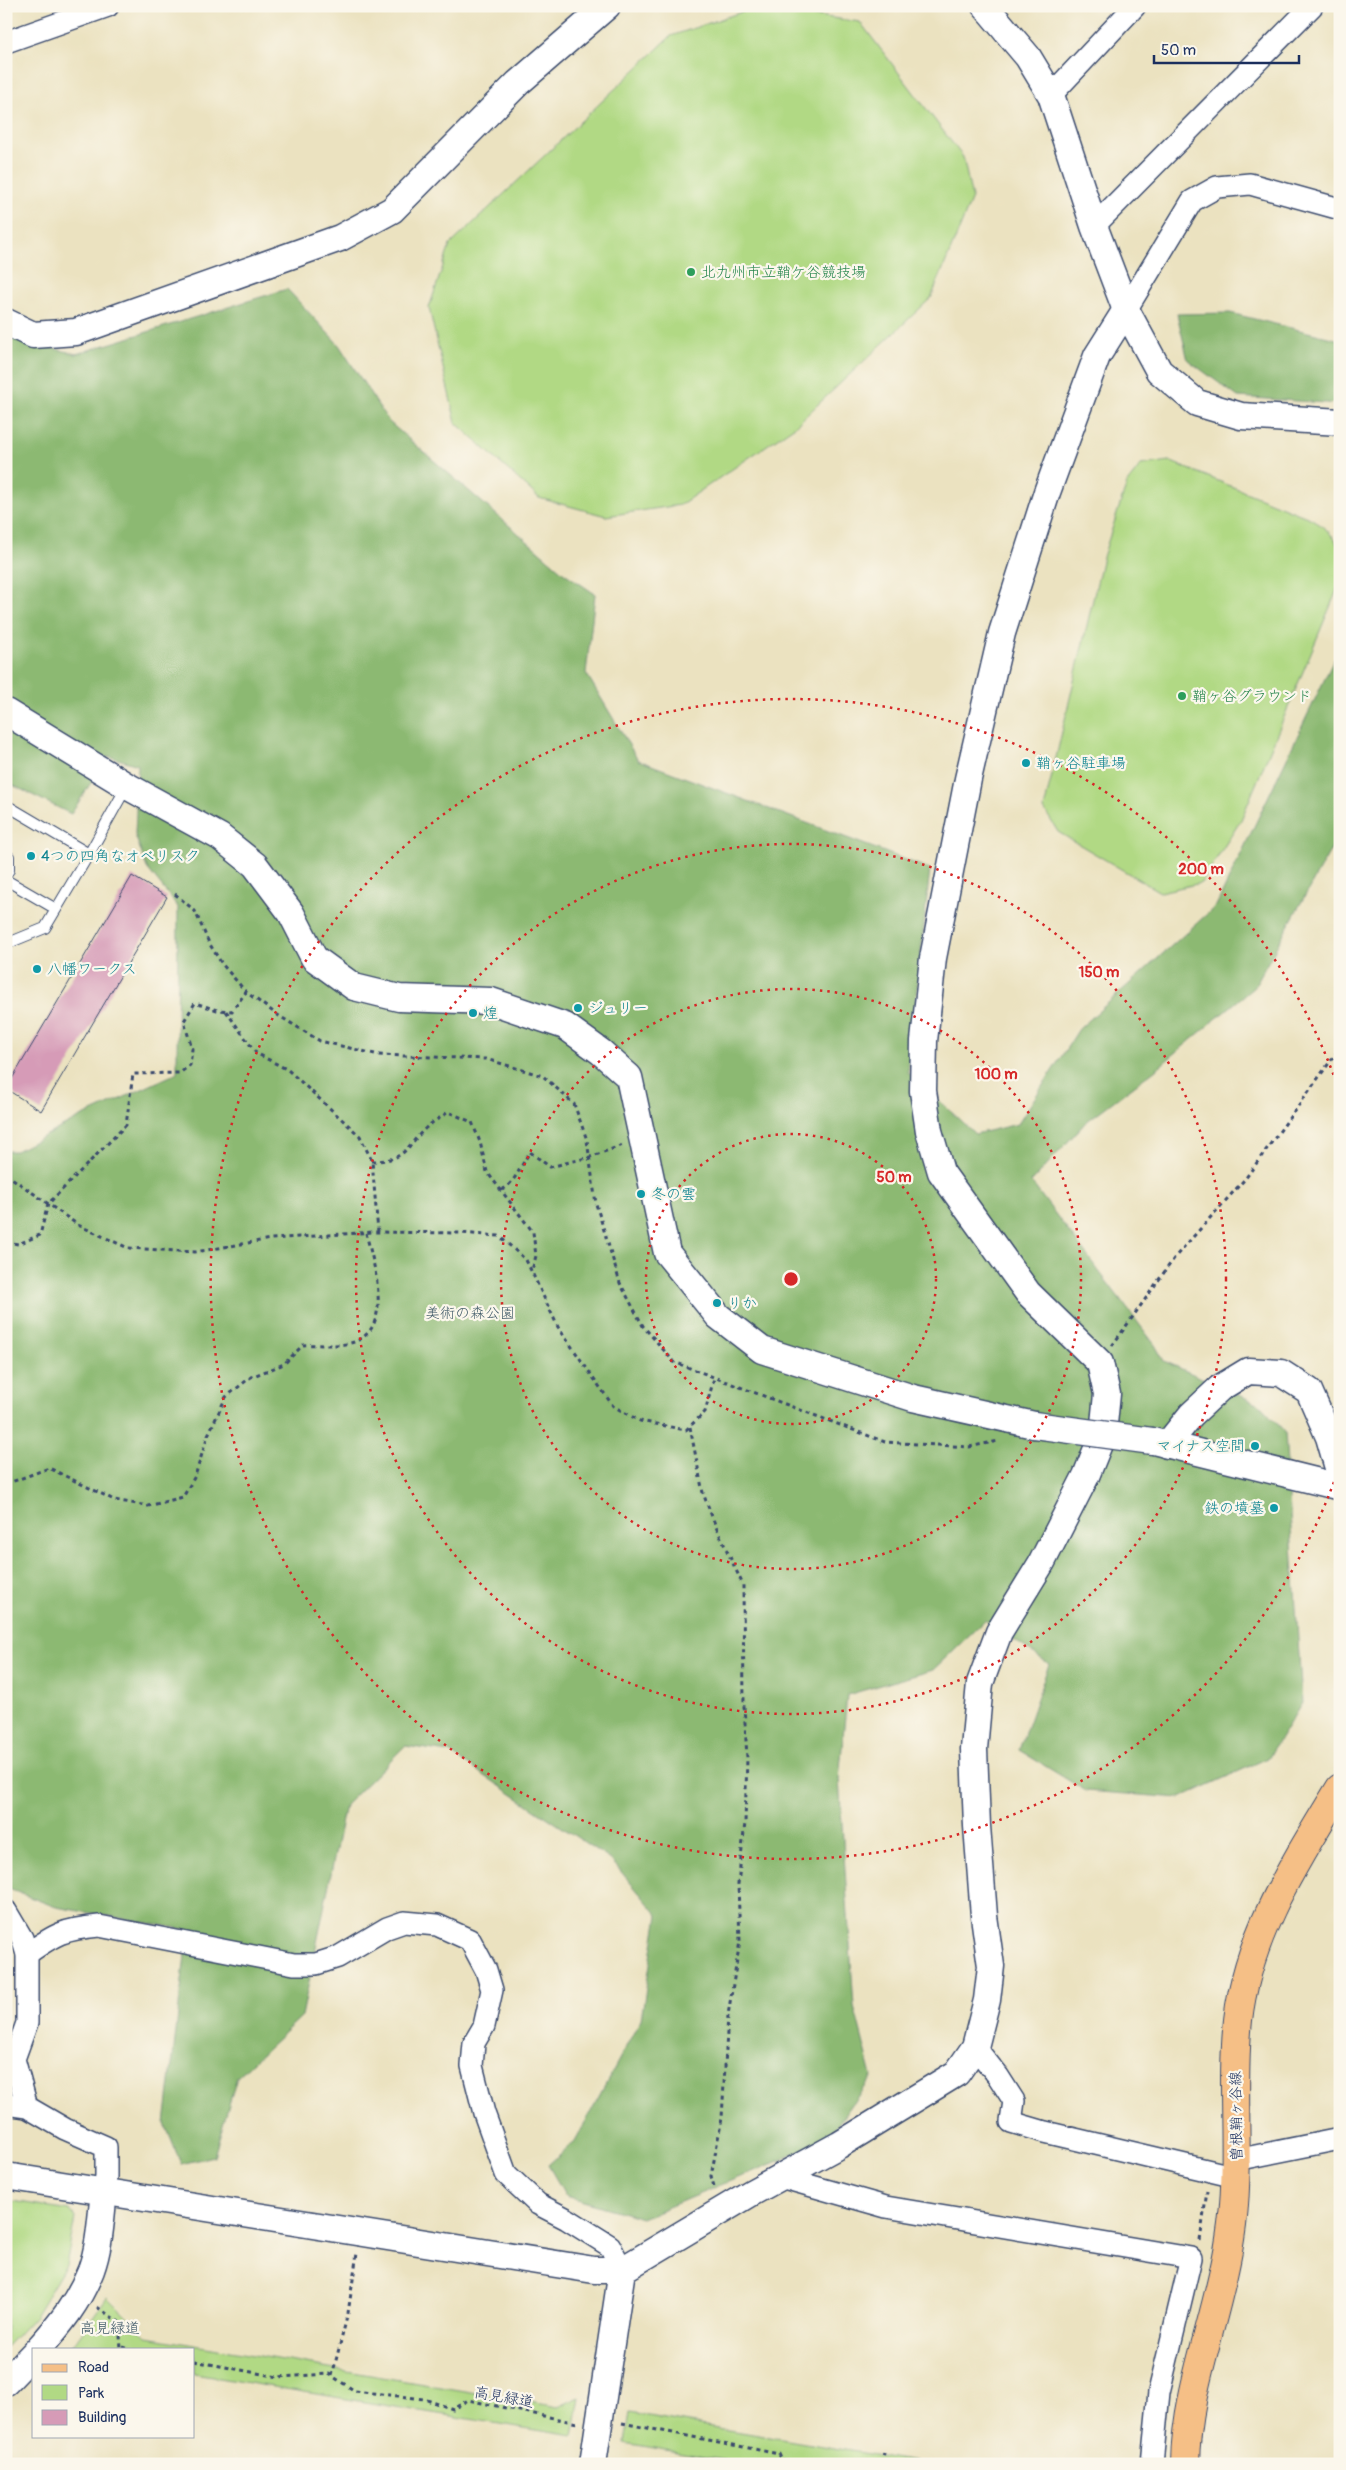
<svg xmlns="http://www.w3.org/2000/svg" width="1346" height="2470" font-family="Pangolin,'Klee One',sans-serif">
<rect width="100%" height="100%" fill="#fbf7ec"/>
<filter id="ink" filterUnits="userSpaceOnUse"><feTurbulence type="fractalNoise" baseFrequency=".02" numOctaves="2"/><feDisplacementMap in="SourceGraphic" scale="10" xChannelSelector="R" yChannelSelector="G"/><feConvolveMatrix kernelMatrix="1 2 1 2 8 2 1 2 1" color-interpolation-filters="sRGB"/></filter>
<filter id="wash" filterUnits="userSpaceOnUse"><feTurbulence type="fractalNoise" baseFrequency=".0096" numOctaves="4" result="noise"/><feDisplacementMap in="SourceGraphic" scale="20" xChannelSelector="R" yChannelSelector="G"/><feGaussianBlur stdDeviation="1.12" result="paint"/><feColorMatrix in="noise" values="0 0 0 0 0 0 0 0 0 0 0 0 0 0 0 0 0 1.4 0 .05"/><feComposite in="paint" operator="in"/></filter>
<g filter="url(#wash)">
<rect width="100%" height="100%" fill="#ebe2c0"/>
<!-- green -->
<g fill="#b1d984" stroke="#668471">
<path d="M756,7L860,22L963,157L972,198L931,298L795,426L680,505L606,516L539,498L456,423L429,308L450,245L671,36Z"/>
<path d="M1169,461L1312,519C1343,540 1340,547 1340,583L1241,820L1201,883L1160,892L1058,832L1044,809L1103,557L1127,483L1141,465Z"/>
<path d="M6,2200L70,2210L75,2218L66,2265L35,2316L6,2347Z"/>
<path d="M107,2297L147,2337L558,2407L580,2397L573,2436L194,2374V2349H70Z"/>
<path d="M630,2413L927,2464H747L625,2443Z"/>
</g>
<!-- forest -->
<g fill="#8cb972" stroke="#547468">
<path d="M287,289L339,345L389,422L563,572L595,594L586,673L638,760L930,869L908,1072L975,1134L1018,1124L1079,1029L1216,906L1340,647V833L1254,987L1160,1066L1086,1122L1031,1182L1155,1345L1164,1361L1259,1404L1285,1432L1302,1703L1268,1758L1180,1798L1086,1791L1019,1750L1049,1664L985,1620L933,1670L847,1695L839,1779L854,2006L872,2076L826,2141L642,2218L566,2196L548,2165L575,2141L641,2019L658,1915L611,1860L449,1752L405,1746L345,1805L302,2016L237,2077L214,2156L181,2164L165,2124L188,1930L56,1907L6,1888V1151H16L81,1117L177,1073L178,907L147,868L135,835L138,765L108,756L71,814L6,782V336L76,354Z"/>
<path d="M1230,313L1340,340V404L1238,397L1188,360L1177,314Z"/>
</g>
<g id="blocks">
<!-- building -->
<path fill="#d69bb7" d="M132,876L167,897L41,1111L6,1089Z"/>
</g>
</g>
<g filter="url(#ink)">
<use href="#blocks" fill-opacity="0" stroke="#3a4a6d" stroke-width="1"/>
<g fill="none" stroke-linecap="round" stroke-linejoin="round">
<!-- service casing -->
<g stroke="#3a4a6d" stroke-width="12">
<g id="service">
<path d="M6,805L89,854L127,786"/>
<path d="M6,856L9,857V870L6,874"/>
<path d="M6,880L56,909"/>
<path d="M6,944L45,928L89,854"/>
</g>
</g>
<!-- minor casing -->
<g stroke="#3a4a6d" stroke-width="24">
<g id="minor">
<path d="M6,42L108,6"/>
<path d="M1051,95L1135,6"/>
<path d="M1094,226L1312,6"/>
<path d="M1126,310L1192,201L1217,187L1250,184L1340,209"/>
<path d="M6,1911L22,1938L27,1954V2023L14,2059L27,2107"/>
<path d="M27,1954C55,1934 64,1929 99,1926L294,1964H316L338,1957L387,1928L404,1922L437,1925L470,1940L486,1970L492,1990L484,2026L474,2043L472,2066L484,2113L506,2174L538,2204L567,2219L610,2246L622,2270"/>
<path d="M975,2047L998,2076L1014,2101L1011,2122L1045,2132L1236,2177"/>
<path d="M6,2104L27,2107L65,2129L106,2147V2176L104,2191"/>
<path d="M1236,2160L1340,2139"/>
<path d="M780,2177L886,2207L1191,2258L1159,2392L1152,2464"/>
</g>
</g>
<!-- tertiary casing -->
<g stroke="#3a4a6d" stroke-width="29">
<g id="tertiary">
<path d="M985,6L1028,57L1051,95L1094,226L1126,310L1159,371L1197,403L1241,416L1340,422"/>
<path d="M6,322L33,335L76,332L340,238L392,210L518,83L607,6"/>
<path d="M6,712L127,786L220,837L255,865L291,913L314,958L354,987L399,998L491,1001L565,1026L601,1052L629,1077L667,1253L718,1316L762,1350L913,1398L1034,1425"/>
<path d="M1153,1441L1340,1487"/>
<path d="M1167,1445L1191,1415L1220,1388L1248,1371L1281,1373L1309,1391L1329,1437L1340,1475"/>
<path d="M6,2176L594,2270H622L751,2193L839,2145L957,2073L975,2047L987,2000L991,1966L984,1916L977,1826L974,1749L980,1683L999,1632L1042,1562L1086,1476L1103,1434L1107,1394L1100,1363L1028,1293L941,1172L929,1131L923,1091L924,1041L933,958L968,779L1002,633L1047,492L1097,356L1126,310"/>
<path d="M38,2349C60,2325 79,2301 91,2270C100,2246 101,2216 104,2191"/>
<path d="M6,2382L34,2353"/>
<path d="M593,2464L622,2270"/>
</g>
</g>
<!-- primary casing -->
<g stroke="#3a4a6d" stroke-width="30">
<path id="primary" d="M1185,2464C1186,2387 1219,2314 1230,2239C1242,2166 1230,2093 1238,2020C1248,1933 1296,1861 1340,1788"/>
</g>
<!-- path -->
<g stroke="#3a4a6d" stroke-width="3" stroke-dasharray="4 4" stroke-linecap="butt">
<path d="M175,894L195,911L209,943L222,964L246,992L276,1014L320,1041L379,1055L486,1059L543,1076L574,1104L587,1140L596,1204L620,1283L643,1326L674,1362L885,1442L969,1447L998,1441"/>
<path d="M226,1011L256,1053L288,1070L360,1136L372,1161L378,1232"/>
<path d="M372,1161C408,1161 406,1145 428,1126C434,1121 442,1117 448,1112L472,1122L480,1142L487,1172L533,1232L536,1256L532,1270"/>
<path d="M6,1174L78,1225L128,1248L195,1252L271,1239L373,1232L460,1233L499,1236L526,1260L558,1327L613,1406L640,1421L686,1430L705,1412L714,1378"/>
<path d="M502,1190C516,1182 520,1166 530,1152L550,1167L590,1157L623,1145"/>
<path d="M6,1242L18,1244L40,1235L48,1204L126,1125L133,1074L180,1073L190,1065L192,1049L184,1021L195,1003L217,1010L232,1011L246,992"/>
<path d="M1112,1346L1175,1257L1245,1179L1340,1048"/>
<path d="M690,1427L703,1493L716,1527L743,1585L744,1706L747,1758L745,1823L738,1884L740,1941L728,2015L722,2118L711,2176L715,2190"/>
<path d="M6,1484L49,1468L114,1500L148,1506L183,1497L195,1476L208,1435L226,1397L251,1377L284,1364L303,1345C318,1344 340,1347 354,1342C395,1327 373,1263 366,1233"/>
<path d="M1200,2241L1207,2191"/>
<path d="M97,2307L119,2322L121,2349"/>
<path d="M123,2347L130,2349"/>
<path d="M194,2361L278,2377L329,2374L355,2391L424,2399L453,2409L468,2400L577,2423"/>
<path d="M332,2376L348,2313L357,2253"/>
<path d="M622,2423L779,2454L782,2461L808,2464"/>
<path d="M882,2464L884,2453"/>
</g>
<!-- service -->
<use href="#service" stroke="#fff" stroke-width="10"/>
<!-- minor -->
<use href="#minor" stroke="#fff" stroke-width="21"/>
<!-- tertiary -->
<use href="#tertiary" stroke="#fff" stroke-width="26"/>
<!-- primary -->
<use href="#primary" stroke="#f5bf86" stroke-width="28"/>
<!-- tertiary-bridge casing -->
<g stroke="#3a4a6d" stroke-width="29" stroke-linecap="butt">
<path id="tertiary-bridge" d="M1034,1425L1152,1441"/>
</g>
<!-- tertiary-bridge -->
<use href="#tertiary-bridge" stroke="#fff" stroke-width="26"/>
</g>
</g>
<!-- distance rings -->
<g fill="none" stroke="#d62828" stroke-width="2.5" stroke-dasharray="2.5 5">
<circle cx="791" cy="1279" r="145"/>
<circle cx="791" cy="1279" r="290"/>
<circle cx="791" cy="1279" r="435"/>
<path d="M1339 1468A580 580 0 1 1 1339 1090"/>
</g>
<!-- markers -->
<g fill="#2e9e5b" stroke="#fbf7ec" stroke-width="2">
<circle cx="691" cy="272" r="5"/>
<circle cx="1182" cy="696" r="5"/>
</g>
<g fill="#0f9aa8" stroke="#fbf7ec" stroke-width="2">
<circle cx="1026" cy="763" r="5"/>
<circle cx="31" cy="856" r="5"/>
<circle cx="37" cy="969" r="5"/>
<circle cx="578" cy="1008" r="5"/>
<circle cx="473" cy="1013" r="5"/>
<circle cx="641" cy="1194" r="5"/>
<circle cx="717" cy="1303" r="5"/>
<circle cx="1255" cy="1446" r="5"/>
<circle cx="1274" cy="1508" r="5"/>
</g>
<g text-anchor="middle" stroke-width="4.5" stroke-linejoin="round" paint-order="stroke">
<!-- leisure labels -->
<g font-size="15" fill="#27864d" stroke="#fbf7ec" text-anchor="start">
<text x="701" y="277">北九州市立鞘ケ谷競技場</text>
<text x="1192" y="701">鞘ヶ谷グラウンド</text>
</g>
<!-- culture labels -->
<g font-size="15" fill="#0d838f" stroke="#fbf7ec" text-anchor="start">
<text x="1036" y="768">鞘ヶ谷駐車場</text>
<text x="41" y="861">4つの四角なオベリスク</text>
<text x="47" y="974">八幡ワークス</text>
<text x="588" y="1013">ジュリー</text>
<text x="483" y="1018">煌</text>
<text x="651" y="1199">冬の雲</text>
<text x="727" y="1308">りか</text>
<text x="1245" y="1451" text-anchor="end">マイナス空間</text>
<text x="1264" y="1513" text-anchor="end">鉄の墳墓</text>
</g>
<!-- park labels -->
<g font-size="15" fill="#405a68" stroke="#fbf7ec">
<text x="470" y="1318">美術の森公園</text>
<text x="110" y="2333">高見緑道</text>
</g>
<!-- street labels -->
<g font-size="15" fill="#1b2f5e" stroke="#fbf7ec">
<text transform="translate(1236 2116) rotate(-91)" y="5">曽根鞘ヶ谷線</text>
<text transform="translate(504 2397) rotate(10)" y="5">高見緑道</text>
</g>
</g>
<circle cx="791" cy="1279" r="8" fill="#d62828" stroke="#fbf7ec" stroke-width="2.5"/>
<g font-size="15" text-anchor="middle" font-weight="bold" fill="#d62828" stroke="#fbf7ec" stroke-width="4.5" stroke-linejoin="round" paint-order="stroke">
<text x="1201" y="874">200 m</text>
<text x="1099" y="977">150 m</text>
<text x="996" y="1079">100 m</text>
<text x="894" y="1182">50 m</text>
</g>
<!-- margin -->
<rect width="1346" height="2470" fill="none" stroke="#fbf7ec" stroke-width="25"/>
<!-- legend -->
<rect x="32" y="2348" width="162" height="90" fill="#fbf7ec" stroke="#a1a7b3"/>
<rect x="42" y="2364" width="25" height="8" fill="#f5bf86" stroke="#a1a7b3"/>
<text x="78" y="2372" font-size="15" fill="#1b2f5e">Road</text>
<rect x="42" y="2385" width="25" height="15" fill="#b1d984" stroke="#a1a7b3"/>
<text x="78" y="2398" font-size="15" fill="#1b2f5e">Park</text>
<rect x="42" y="2410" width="25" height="15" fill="#d69bb7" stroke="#a1a7b3"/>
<text x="78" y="2422" font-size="15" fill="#1b2f5e">Building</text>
<!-- scale -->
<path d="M1154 55v8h145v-8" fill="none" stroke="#1b2f5e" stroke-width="2.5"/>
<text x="1161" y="55" font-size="15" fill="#1b2f5e" stroke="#fbf7ec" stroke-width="4" paint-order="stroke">50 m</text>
</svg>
